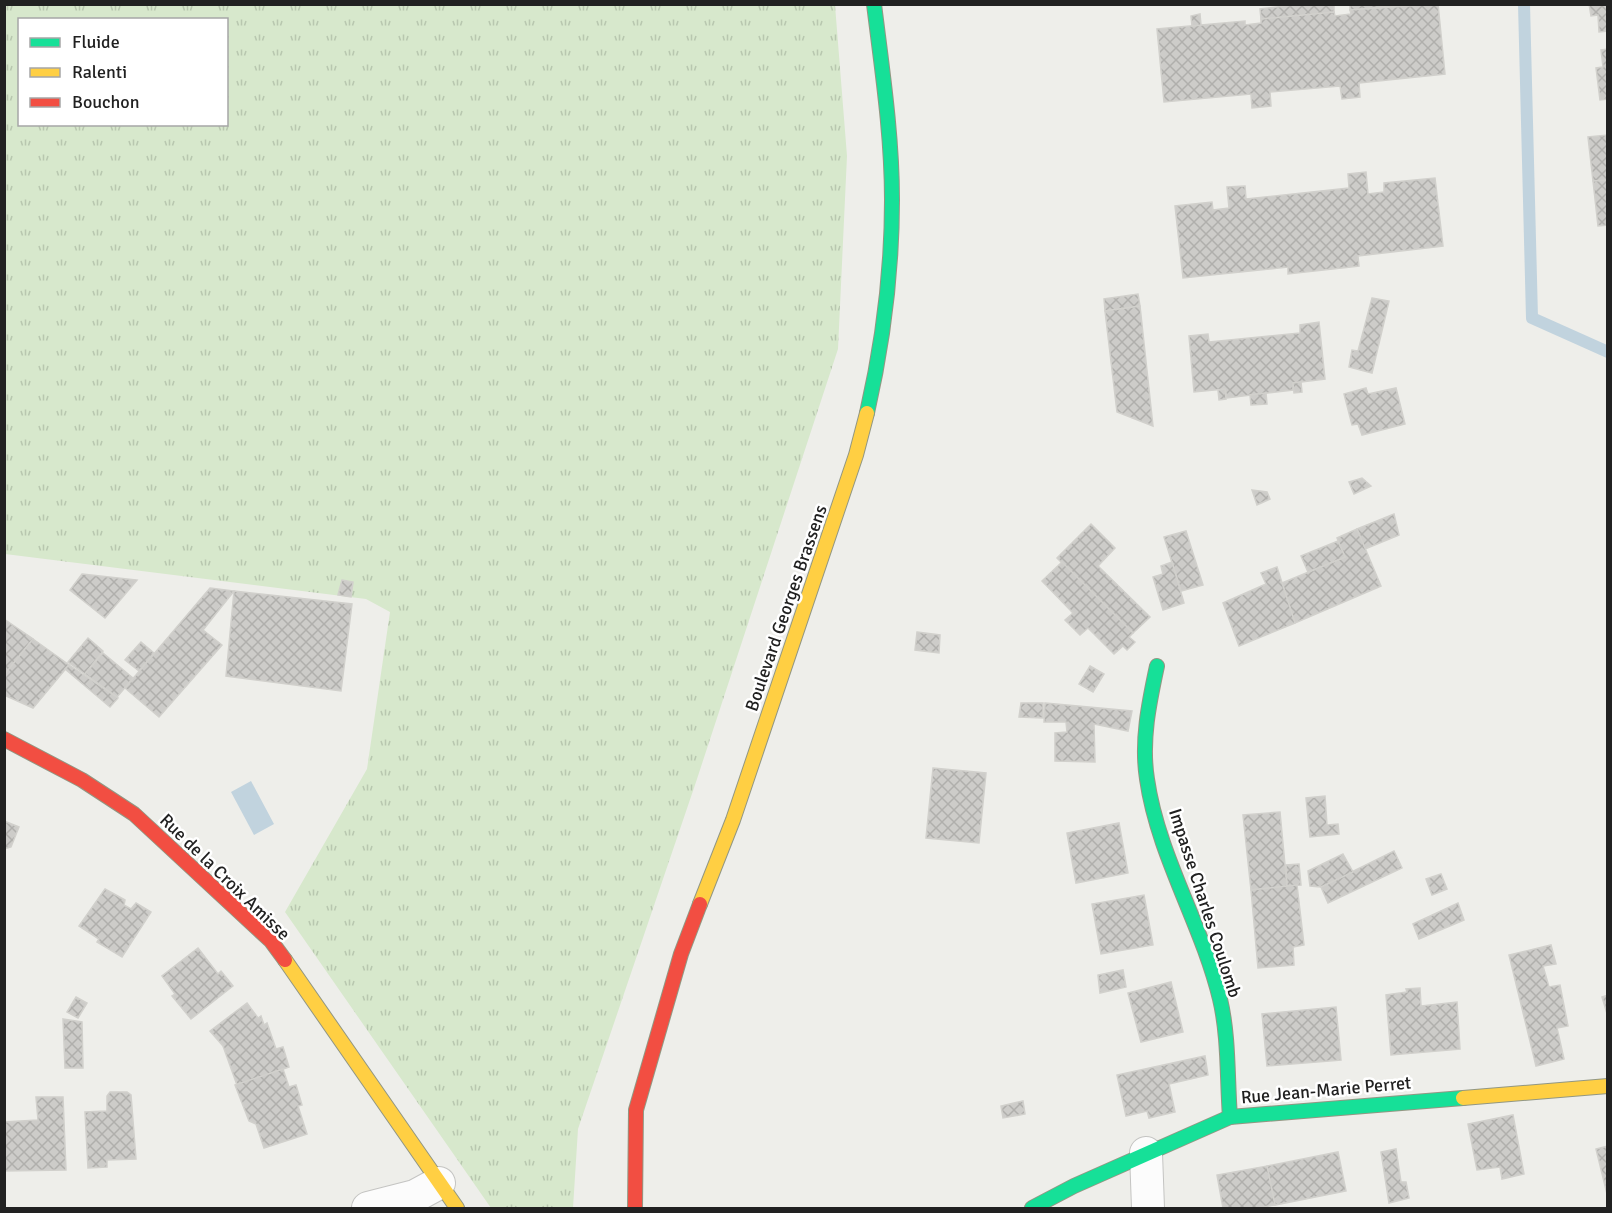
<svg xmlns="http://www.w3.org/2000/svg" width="1612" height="1213" font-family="Signika,sans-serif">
<defs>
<pattern id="grass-tufts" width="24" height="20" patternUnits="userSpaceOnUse" patternTransform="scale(1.5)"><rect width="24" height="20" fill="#d7e8cc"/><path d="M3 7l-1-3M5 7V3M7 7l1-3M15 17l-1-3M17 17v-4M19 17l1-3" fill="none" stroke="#b8c7af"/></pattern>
<pattern id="building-cross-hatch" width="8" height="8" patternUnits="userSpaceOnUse" patternTransform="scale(1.5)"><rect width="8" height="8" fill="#cdccc9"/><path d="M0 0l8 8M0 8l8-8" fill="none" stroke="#b0afac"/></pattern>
</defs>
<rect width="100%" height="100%" fill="#eeeeea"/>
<!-- grass -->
<path fill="url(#grass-tufts)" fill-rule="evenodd" d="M5,5H835L847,156L838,349L696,782L578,1129L573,1208H491L285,912L367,769L390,612L366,599L5,554ZM20,20H226V124H20Z"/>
<!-- water -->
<path fill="#c1d3de" d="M251,781L274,824L254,835L231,792Z"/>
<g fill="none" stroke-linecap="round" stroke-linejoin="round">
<!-- stream -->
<path stroke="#c1d3de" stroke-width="12" d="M1524,4L1532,318L1608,352"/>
</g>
<!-- building -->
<g fill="url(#building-cross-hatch)" stroke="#d1d0cc" stroke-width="1.5">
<path d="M1303,4H1334V12L1261,19L1260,9Z"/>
<path d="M1350,4H1403V5L1350,10Z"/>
<path d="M1438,4L1445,74L1359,83L1360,97L1342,99L1340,86L1270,92L1271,106L1252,108L1251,94L1164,102L1157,29L1245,21V25L1261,23V19L1334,12L1335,16L1351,14L1350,10Z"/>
<path d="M1589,4H1608V31L1599,32L1598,15L1591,16Z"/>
<path d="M1200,14L1201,25L1192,26L1191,16Z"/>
<path d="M1608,49V99L1600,100L1596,68L1603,67L1601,50Z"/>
<path d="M1608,135V180L1593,181L1588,137Z"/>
<path d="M1366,172L1368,194L1384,192V183L1435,178L1443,246L1358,256L1359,266L1288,274V267L1183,278L1175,206L1212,202L1213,210L1229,208L1227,187L1245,186L1246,199L1349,188L1348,174Z"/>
<path d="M1608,180V225L1598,226L1593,181Z"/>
<path d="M1138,294L1140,306L1105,311L1104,299Z"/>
<path d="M1372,298L1389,301L1372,373L1349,367L1352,350L1358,351Z"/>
<path d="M1140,306L1153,426L1117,412L1105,311Z"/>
<path d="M1319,322L1325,379L1293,383V390L1227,398L1225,389L1194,392L1189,336L1208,334L1209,342L1300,333V325Z"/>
<path d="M1301,382L1302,392L1294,393L1293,383Z"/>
<path d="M1366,388L1368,394L1396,388L1405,424L1362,435L1358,424L1352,425L1344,394Z"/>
<path d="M1225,389L1226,399L1219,400L1218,390Z"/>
<path d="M1266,393L1267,404L1251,405L1250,395Z"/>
<path d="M1362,478L1371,486L1354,494L1349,482Z"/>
<path d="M1252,490L1267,492L1270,499L1257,505Z"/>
<path d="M1394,514L1399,535L1365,549L1357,529Z"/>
<path d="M1091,524L1115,548L1098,566L1150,617L1133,633L1057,558Z"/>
<path d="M1357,529L1381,586L1295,623L1282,583L1345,557L1337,538Z"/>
<path d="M1186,531L1203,585L1181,591L1164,537Z"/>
<path d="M1338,541L1345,557L1308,572L1301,556Z"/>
<path d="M1062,562L1133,633L1129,637L1135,642L1127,650L1123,646L1114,654L1088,628L1080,635L1065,620L1073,613L1042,581Z"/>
<path d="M1172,562L1184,603L1163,610L1153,577L1163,574L1161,566Z"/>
<path d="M1277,567L1295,623L1239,646L1223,603L1266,584L1261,573Z"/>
<path d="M82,574L137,580L105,618L70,590Z"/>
<path d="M342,580L353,582L351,597L338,595Z"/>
<path d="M210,588L234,591L203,630L222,645L159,717L125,688Z"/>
<path d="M234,591L352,604L341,691L226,676Z"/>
<path d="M4,619L33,639L5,674H4Z"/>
<path d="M917,632L940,635L939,653L915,650Z"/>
<path d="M88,638L103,651L85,674L68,662Z"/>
<path d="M33,639L69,665L33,708L4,695V675Z"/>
<path d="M141,642L154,653L139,671L125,660Z"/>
<path d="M103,653L133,678L117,697L85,674Z"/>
<path d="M69,665L118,698L110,707L65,669Z"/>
<path d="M1090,666L1104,674L1093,692L1079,684Z"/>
<path d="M1021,703H1043V718L1019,717Z"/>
<path d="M1045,703L1132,711L1128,731L1094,724L1095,762L1055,761V733L1067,732L1066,722H1044Z"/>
<path d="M933,768L986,773L979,843L926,838Z"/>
<path d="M1325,796L1327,825L1338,824L1339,834L1310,837L1306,798Z"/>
<path d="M1280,812L1287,886L1251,890L1243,815Z"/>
<path d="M4,821L19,827L11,847L4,849Z"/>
<path d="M1119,823L1128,873L1076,883L1067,833Z"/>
<path d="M1394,851L1402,868L1328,903L1321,887Z"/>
<path d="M1343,854L1353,872L1321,887L1310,886L1308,871Z"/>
<path d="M1299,864L1301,885L1287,886L1286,865Z"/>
<path d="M1441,874L1447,889L1432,895L1426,879Z"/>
<path d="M1297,885L1304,945L1293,947L1294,965L1258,968L1251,890Z"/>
<path d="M105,889L125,900L124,905L131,909L136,903L151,912L122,957L97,942L99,939L79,926Z"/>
<path d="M1144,895L1153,945L1101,954L1092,904Z"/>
<path d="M1458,903L1464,920L1419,939L1413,924Z"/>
<path d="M1551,945L1556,964L1543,966L1549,987L1560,985L1568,1026L1557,1028L1564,1059L1536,1066L1509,955Z"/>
<path d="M198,948L218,974L221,971L233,986L191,1019L172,996L175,994L162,976Z"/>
<path d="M1123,970L1126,987L1100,993L1098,975Z"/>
<path d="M1171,982L1183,1032L1141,1042L1128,993Z"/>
<path d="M1420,988L1421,1006L1457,1002L1460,1049L1391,1055L1386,995L1407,992L1406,989Z"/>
<path d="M1608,995V1017L1602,997Z"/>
<path d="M76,997L87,1003L78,1018L67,1012Z"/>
<path d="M247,1003L258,1018L261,1016L264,1025L267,1023L276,1049L283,1047L289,1067L237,1085L223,1046L210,1031Z"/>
<path d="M1336,1007L1341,1060L1267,1066L1262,1014Z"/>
<path d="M63,1019L82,1022L83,1068H65Z"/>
<path d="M1205,1056L1208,1075L1169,1084L1175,1112L1149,1118L1147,1111L1126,1116L1117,1075Z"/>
<path d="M283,1069L289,1087L296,1085L302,1105L298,1106L307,1134L264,1148L256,1124L249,1121L235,1085Z"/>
<path d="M110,1092H127L131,1095L136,1159L107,1160V1167L88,1168L85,1112L107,1111V1096Z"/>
<path d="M36,1097H63L66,1170L4,1171V1122L38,1120Z"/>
<path d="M1023,1101L1025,1114L1003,1118L1001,1106Z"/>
<path d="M1513,1115L1524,1174L1502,1179L1500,1167L1477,1170L1468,1124Z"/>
<path d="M1608,1146V1194H1607L1596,1149Z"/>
<path d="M1396,1149L1401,1182H1406L1409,1198L1389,1203L1381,1152Z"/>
<path d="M1338,1152L1346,1191L1275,1205L1267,1166Z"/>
<path d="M1267,1166L1275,1205L1257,1208H1223L1217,1175Z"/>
</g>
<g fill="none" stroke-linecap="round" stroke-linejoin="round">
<!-- street casing -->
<g stroke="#c4c4c2" stroke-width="34">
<g id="street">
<path d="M1146,1153L1148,1208"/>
<path d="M368,1208L415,1196L439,1183"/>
</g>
</g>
<!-- fast casing -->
<g stroke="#929783" stroke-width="16">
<g id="fast">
<path d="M867,413C883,343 892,272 892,200C892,134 882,69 874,4"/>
<path d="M1157,666C1149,703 1141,741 1147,779C1158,856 1202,924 1220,999C1229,1037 1227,1078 1230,1117"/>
<path d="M1032,1208L1074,1186L1230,1117L1463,1098"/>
</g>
</g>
<!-- slow casing -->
<g stroke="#929783" stroke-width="16">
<g id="slow">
<path d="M700,904L733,820L856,455L867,413"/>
<path d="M285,960L457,1208"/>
<path d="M1463,1098L1608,1086"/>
</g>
</g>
<!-- jam casing -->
<g stroke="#929783" stroke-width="16">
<g id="jam">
<path d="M4,739L82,780L134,814L271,941L285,960"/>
<path d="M635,1208L636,1110L681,954L700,904"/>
</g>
</g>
<!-- street -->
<use href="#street" stroke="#fcfcfc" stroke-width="32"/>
<!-- fast -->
<use href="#fast" stroke="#16e098" stroke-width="14"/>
<!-- slow -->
<use href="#slow" stroke="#ffcf43" stroke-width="14"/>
<!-- jam -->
<use href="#jam" stroke="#f24e42" stroke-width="14"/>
</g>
<g text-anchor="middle" stroke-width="5" stroke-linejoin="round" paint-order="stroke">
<!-- street labels -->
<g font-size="18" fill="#212121" stroke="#fff">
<text transform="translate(786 608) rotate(-71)" y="6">Boulevard Georges Brassens</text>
<text transform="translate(225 877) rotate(44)" y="6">Rue de la Croix Amisse</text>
<text transform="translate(1205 903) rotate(72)" y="6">Impasse Charles Coulomb</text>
<text transform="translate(1326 1090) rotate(-5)" y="6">Rue Jean-Marie Perret</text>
</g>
</g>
<!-- border -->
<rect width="1612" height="1213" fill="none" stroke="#212121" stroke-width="12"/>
<!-- legend -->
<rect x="18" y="18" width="210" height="108" fill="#ffffff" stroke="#a6a6a6" stroke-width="1.5"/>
<rect x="30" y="38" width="30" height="9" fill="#16e098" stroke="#a6a6a6" stroke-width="1.5"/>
<text x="72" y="48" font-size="18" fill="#212121">Fluide</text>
<rect x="30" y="68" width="30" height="9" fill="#ffcf43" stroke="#a6a6a6" stroke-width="1.5"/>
<text x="72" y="78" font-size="18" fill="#212121">Ralenti</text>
<rect x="30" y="98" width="30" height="9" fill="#f24e42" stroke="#a6a6a6" stroke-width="1.5"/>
<text x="72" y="108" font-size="18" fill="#212121">Bouchon</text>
</svg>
